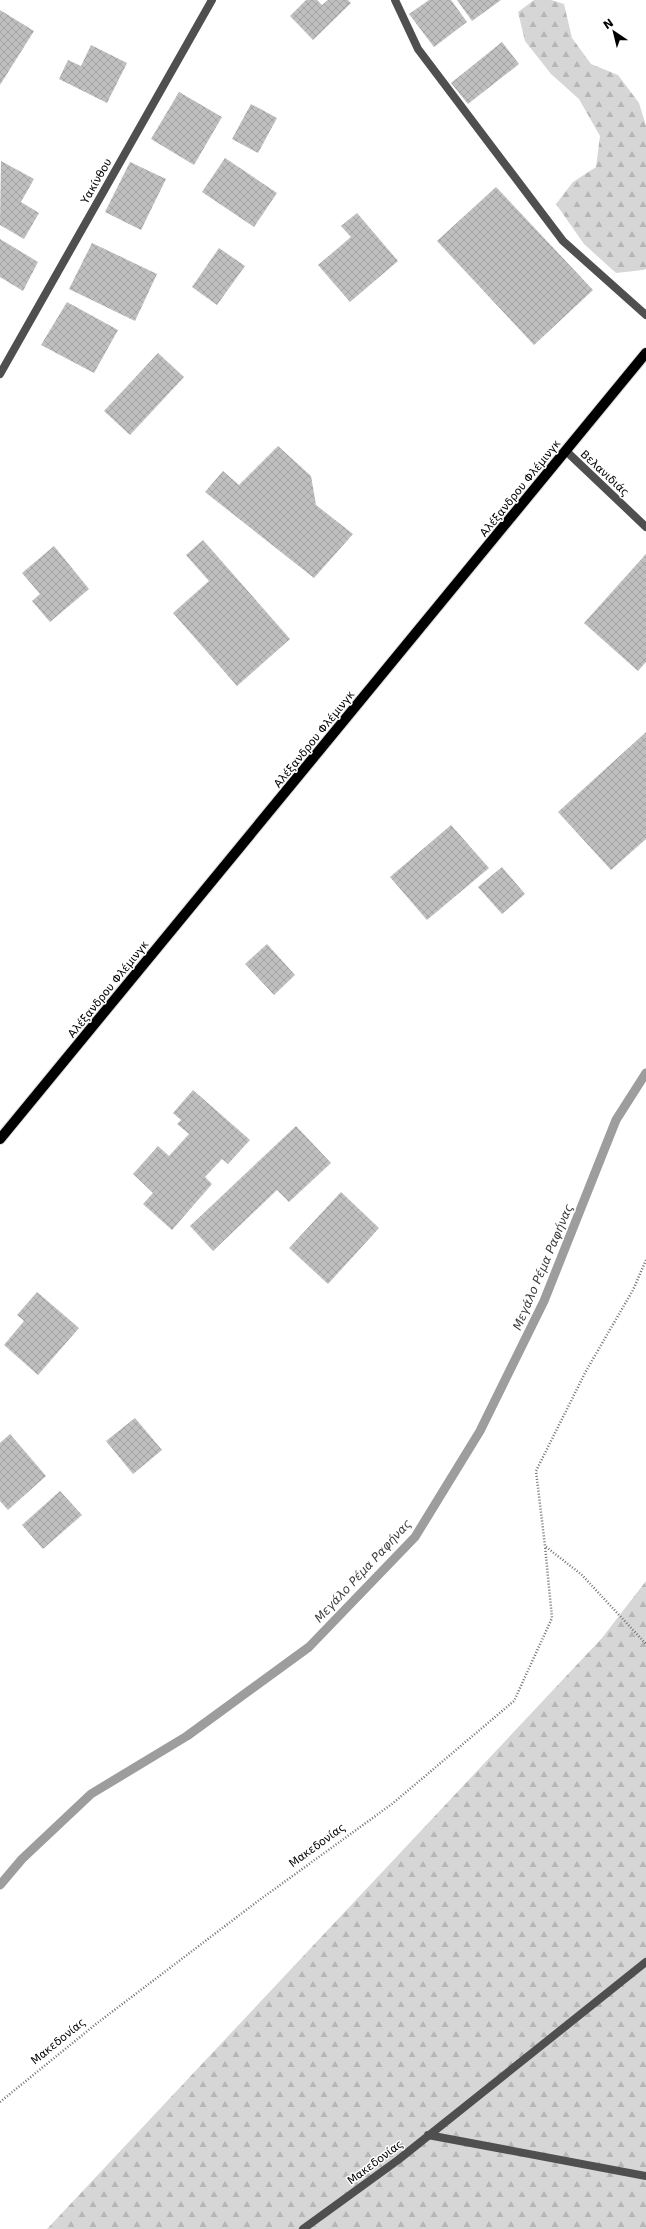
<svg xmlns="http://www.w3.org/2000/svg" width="646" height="2229" font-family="'DejaVu Sans',sans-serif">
<defs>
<pattern id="forest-firs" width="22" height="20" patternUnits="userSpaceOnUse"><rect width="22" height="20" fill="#d6d6d6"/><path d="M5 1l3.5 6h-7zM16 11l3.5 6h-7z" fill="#b6b6b6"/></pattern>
<pattern id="building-cross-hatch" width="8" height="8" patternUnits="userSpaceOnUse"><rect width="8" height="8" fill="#bfbfbf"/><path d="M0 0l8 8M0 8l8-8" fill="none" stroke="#a2a2a2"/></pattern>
</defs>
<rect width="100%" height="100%" fill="#fff"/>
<!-- forest -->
<g fill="url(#forest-firs)">
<path d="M534,0H551L564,4L572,38L591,64L618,75L639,103L646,126V269L643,270L616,273L584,244L556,204L573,182L596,167L600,136L579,99L551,74L525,41L518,12Z"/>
<path d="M646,1581V2229H47L602,1638Z"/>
</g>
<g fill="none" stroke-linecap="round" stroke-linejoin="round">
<!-- stream -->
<path stroke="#9d9d9d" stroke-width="9" d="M0,1885L22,1859L91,1794L187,1736L309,1647L415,1537L480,1431L544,1301L616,1120L646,1073"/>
</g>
<!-- building -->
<g fill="url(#building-cross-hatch)">
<path d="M306,0H317L322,5L328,0H348L351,3L313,40L290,16Z"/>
<path d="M429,0H451L467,22L434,47L409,14Z"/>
<path d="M457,0H501L472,21Z"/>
<path d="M0,10L34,31L0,85Z"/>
<path d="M502,42L519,64L468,104L451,83Z"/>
<path d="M91,45L127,63L107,103L59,79L68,60L81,66Z"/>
<path d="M179,92L222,117L194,165L151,139Z"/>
<path d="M251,104L277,118L258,153L232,139Z"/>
<path d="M225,158L277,193L254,227L202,192Z"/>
<path d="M1,161L34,179L21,202L39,213L24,239L0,225Z"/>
<path d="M130,162L166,179L141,230L105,212Z"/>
<path d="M496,187L593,290L534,345L437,241Z"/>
<path d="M357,213L398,261L350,302L318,265L351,237L341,226Z"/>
<path d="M0,239L38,262L23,291L0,277Z"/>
<path d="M92,243L157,274L135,321L69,289Z"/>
<path d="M219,248L245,266L217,305L192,287Z"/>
<path d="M67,302L118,330L94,373L41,345Z"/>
<path d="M158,353L184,377L130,435L104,411Z"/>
<path d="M278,446L311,476L316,505L353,534L314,578L205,492L223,471L239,485Z"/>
<path d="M203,540L290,639L237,686L173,613L209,581L186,555Z"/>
<path d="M54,546L89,589L50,622L32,601L40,594L22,573Z"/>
<path d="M646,554V662L638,671L584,623Z"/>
<path d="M646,732V839L611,870L558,812Z"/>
<path d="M451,825L489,868L427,920L390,877Z"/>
<path d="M502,867L525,894L502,914L478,887Z"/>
<path d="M267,944L295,975L274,995L245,964Z"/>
<path d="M193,1090L250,1140L228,1164L222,1159L205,1177L212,1184L172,1230L143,1204L153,1193L133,1174L158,1146L169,1156L189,1134L177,1124L181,1120L173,1113Z"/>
<path d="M296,1126L331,1163L289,1202L277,1190L213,1251L190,1226Z"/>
<path d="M341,1192L379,1228L328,1284L289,1248Z"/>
<path d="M37,1292L79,1328L38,1375L4,1345L24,1321L17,1315Z"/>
<path d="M135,1418L162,1450L133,1474L106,1441Z"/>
<path d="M10,1434L46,1476L8,1510L0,1501V1443Z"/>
<path d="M60,1491L82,1515L43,1549L22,1525Z"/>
</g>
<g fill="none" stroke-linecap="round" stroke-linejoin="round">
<!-- primary casing -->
<g stroke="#dbdbdb" stroke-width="12">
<path id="primary" d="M0,1139L646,353"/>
</g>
<!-- path -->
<g stroke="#717171" stroke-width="2.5" stroke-dasharray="1 2" stroke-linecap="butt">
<path d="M646,1260L633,1290L586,1371L536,1471L545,1546L582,1575L646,1644"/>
<path d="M0,2102L96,2024L258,1901L392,1804L514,1701L552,1618L545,1546"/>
</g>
<!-- minor -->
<g stroke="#4f4f4f" stroke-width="8">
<path d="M395,0L418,49L563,241L646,315"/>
<path d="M0,374L212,0"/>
<path d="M566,451L646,527"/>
<path d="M428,2135L646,2176"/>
<path d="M303,2229L398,2160L646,1962"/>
</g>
<!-- primary -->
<use href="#primary" stroke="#000" stroke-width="10"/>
</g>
<g text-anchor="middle" stroke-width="3" stroke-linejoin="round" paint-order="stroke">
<!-- street labels -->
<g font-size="11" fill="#000" stroke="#fff">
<text transform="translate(96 181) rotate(-60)" y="4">Υακίνθου</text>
<text transform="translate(605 473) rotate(43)" y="4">Βελανιδιάς</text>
<text transform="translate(520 488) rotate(-51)" y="4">Αλέξανδρου Φλέμινγκ</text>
<text transform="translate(314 739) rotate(-51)" y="4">Αλέξανδρου Φλέμινγκ</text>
<text transform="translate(108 989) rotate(-51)" y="4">Αλέξανδρου Φλέμινγκ</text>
<text transform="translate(317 1845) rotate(-36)" y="4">Μακεδονίας</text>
<text transform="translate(58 2041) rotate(-39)" y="4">Μακεδονίας</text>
<text transform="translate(375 2162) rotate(-37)" y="4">Μακεδονίας</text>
</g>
<!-- water labels -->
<g font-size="12" font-style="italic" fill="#3e3e3e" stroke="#fff">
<text transform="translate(543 1267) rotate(-67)" y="4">Μεγάλο Ρέμα Ραφήνας</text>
<text transform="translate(363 1571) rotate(-47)" y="4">Μεγάλο Ρέμα Ραφήνας</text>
</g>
</g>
<!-- north arrow -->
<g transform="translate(614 32) rotate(325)" stroke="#ffffff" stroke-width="3" paint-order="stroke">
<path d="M0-3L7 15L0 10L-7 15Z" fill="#000000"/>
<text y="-6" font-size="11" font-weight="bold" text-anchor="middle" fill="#000000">N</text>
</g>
</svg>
